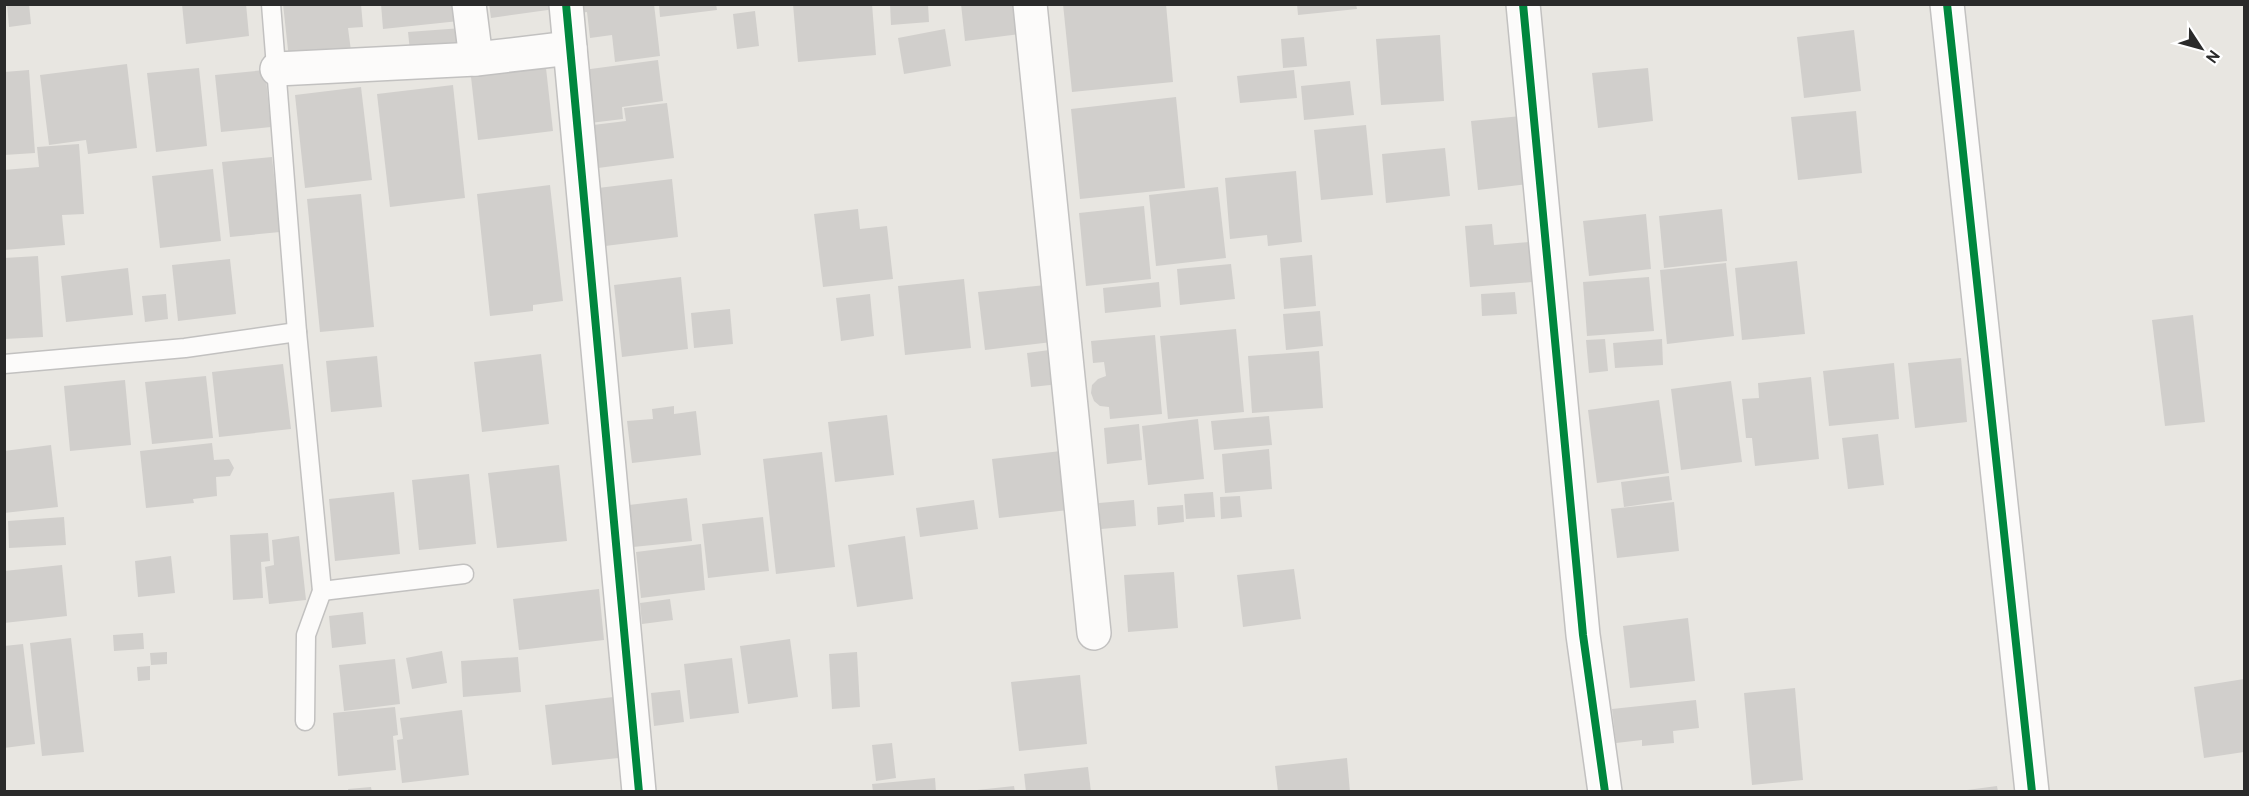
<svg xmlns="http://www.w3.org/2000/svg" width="2249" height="796" font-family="Overpass,sans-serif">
<rect width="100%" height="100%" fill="#e8e6e1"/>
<!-- building -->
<g fill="#d1cfcc">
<path d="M7,4H29L31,24L9,27Z"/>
<path d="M182,4H246L249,36L186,44Z"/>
<path d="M283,4H361L363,27L348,28L351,51L289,59Z"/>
<path d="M381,4H458L459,21L383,29Z"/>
<path d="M489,4H554L555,9L491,18Z"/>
<path d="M579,4H654L660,56L615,62L612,35L590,38L587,12L580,13Z"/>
<path d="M659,4H716L717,10L660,17Z"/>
<path d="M793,4H872L876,55L798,62Z"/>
<path d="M890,4H928L929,22L891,25Z"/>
<path d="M961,4H1022L1020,34L965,41Z"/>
<path d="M1063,4H1166L1173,82L1072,92Z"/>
<path d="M1297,4H1356L1357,9L1298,15Z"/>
<path d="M755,11L759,46L737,49L733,14Z"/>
<path d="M462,28L463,46L410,51L408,32Z"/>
<path d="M945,29L951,66L904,74L898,38Z"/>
<path d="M1854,30L1861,91L1804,98L1797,37Z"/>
<path d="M1440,35L1444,101L1381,105L1376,39Z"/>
<path d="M1304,37L1307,66L1283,68L1281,39Z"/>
<path d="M658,60L663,101L622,107L623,119L590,123L583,70Z"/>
<path d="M127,64L137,148L88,154L86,140L49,145L40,75Z"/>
<path d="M199,68L207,146L156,152L147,73Z"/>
<path d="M546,68L553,131L478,140L471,77Z"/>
<path d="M1648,68L1653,121L1598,128L1592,73Z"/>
<path d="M29,70L35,153L4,155V72Z"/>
<path d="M265,70L271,127L221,132L215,75Z"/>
<path d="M1294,70L1297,98L1240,103L1237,76Z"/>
<path d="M1350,81L1354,115L1304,120L1301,86Z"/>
<path d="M453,85L465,198L390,207L377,94Z"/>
<path d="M361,87L372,180L305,188L295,95Z"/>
<path d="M1176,97L1185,188L1080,199L1071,109Z"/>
<path d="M667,103L674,158L598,168L593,125L626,121L624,108Z"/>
<path d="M1856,111L1862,173L1798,180L1791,117Z"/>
<path d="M1521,116L1528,184L1478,190L1471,121Z"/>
<path d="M1366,125L1373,195L1321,200L1314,130Z"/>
<path d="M79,144L84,214L62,215L65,245L4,250V170L39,167L37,147Z"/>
<path d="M1445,148L1450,196L1386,203L1382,154Z"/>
<path d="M272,157L280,232L230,237L222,162Z"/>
<path d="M213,169L221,241L160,248L152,176Z"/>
<path d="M1296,171L1302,242L1268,246L1267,235L1230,239L1225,178Z"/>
<path d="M672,179L678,237L605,246L598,188Z"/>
<path d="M550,185L563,301L533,305V311L490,316L477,194Z"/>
<path d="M1218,187L1226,258L1156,266L1149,195Z"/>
<path d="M361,194L374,327L320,332L307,199Z"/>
<path d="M1144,206L1151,279L1086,286L1079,213Z"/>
<path d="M858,209L860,229L887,226L893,279L823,287L814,214Z"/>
<path d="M1722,209L1727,261L1664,268L1659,216Z"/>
<path d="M1646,214L1651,269L1589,276L1583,221Z"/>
<path d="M1492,224L1494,245L1529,242L1532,282L1470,287L1465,226Z"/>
<path d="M1312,255L1316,306L1284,309L1280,258Z"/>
<path d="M38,256L43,337L4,339V258Z"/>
<path d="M230,259L236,314L178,321L172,265Z"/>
<path d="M1797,261L1805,334L1742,340L1735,268Z"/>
<path d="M1726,263L1734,336L1667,344L1660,270Z"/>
<path d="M1231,264L1235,299L1180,305L1177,269Z"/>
<path d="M128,268L133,315L66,322L61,276Z"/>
<path d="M681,277L688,349L622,357L614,285Z"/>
<path d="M1649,277L1654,331L1587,336L1583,282Z"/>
<path d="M964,279L971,348L905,355L898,286Z"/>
<path d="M1159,282L1161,307L1105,313L1103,288Z"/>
<path d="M1046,285L1052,342L985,350L978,292Z"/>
<path d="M1515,292L1517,314L1482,316L1481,294Z"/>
<path d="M166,294L168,319L145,322L142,296Z"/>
<path d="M870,294L874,336L841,341L836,298Z"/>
<path d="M730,309L733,344L694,348L691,313Z"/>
<path d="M1320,311L1323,346L1286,350L1283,314Z"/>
<path d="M2193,315L2205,422L2165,426L2152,320Z"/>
<path d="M1236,329L1244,412L1168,419L1160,336Z"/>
<path d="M1155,335L1162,414L1110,419L1109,407L1100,406L1094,401L1091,393L1092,385L1098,379L1106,376L1104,362L1093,363L1091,341Z"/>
<path d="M1605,339L1608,371L1589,373L1586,340Z"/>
<path d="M1662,339L1663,365L1615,368L1613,343Z"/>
<path d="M1057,349L1060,384L1031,387L1027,353Z"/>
<path d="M1319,351L1323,408L1252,413L1248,356Z"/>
<path d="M541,354L549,424L482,432L474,362Z"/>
<path d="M377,356L382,407L331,412L326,361Z"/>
<path d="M1961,358L1967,422L1915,428L1908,363Z"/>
<path d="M1894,363L1899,419L1829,426L1823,371Z"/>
<path d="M283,364L291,429L219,437L212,372Z"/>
<path d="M206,376L213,438L152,444L145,382Z"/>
<path d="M1811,377L1819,459L1755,466L1752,438H1746L1742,399L1759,398L1758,383Z"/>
<path d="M125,380L131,445L70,451L64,386Z"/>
<path d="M1731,381L1742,462L1681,470L1671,389Z"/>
<path d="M1659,400L1669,473L1597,483L1588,410Z"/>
<path d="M674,406V414L696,411L701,455L632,463L627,421L653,419L652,409Z"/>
<path d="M887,415L894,475L835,482L828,422Z"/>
<path d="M1269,416L1272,445L1214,450L1211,421Z"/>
<path d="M1198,419L1204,479L1148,485L1142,426Z"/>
<path d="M1139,424L1142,460L1107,464L1104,428Z"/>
<path d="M1878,434L1884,485L1848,489L1842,438Z"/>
<path d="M212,443L214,460L229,459L234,468L230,476L216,477L217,496L193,499L194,503L146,508L140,451Z"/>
<path d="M51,445L58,507L4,513V451Z"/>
<path d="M1269,449L1272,489L1225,493L1222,454Z"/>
<path d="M1061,451L1068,510L999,518L992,459Z"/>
<path d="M822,452L835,567L776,574L763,459Z"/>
<path d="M559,465L567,541L497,548L488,473Z"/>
<path d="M469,474L476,544L419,550L412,480Z"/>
<path d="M1669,476L1672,500L1624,507L1621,482Z"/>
<path d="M394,492L400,554L335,561L329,499Z"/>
<path d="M1213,492L1215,517L1186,519L1184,494Z"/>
<path d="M1240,496L1242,517L1221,519L1220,497Z"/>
<path d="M687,498L692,541L633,547L629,505Z"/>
<path d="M974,500L978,529L920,537L916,508Z"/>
<path d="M1134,500L1136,526L1101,529L1099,503Z"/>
<path d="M1674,502L1679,551L1617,558L1611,509Z"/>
<path d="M1183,505L1184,522L1158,525L1157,507Z"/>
<path d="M64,517L66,545L9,548L8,521Z"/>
<path d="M763,517L769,571L708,578L702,524Z"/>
<path d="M268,533L270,561L261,562L263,598L233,600L230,535Z"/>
<path d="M299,536L306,600L269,604L265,567L274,565L272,540Z"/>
<path d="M905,536L913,599L857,607L848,545Z"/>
<path d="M701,544L705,590L641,598L636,552Z"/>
<path d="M171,556L175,593L138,597L135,561Z"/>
<path d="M62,565L67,616L4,623V571Z"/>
<path d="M1294,569L1301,619L1243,627L1237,575Z"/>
<path d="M1174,572L1178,628L1128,632L1124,575Z"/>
<path d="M599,589L604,640L519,650L513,599Z"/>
<path d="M670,599L673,620L642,624L640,603Z"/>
<path d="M363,612L366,644L332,648L329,616Z"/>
<path d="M1688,618L1695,681L1630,688L1623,626Z"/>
<path d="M143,633L144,649L114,651L113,635Z"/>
<path d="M71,638L84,752L42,756L30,643Z"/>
<path d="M790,639L798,697L748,704L740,646Z"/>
<path d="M23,644L35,744L4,748V646Z"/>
<path d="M442,651L447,683L412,689L406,658Z"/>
<path d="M167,652V664L151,665L150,653Z"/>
<path d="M857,652L860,707L832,709L829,654Z"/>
<path d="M518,657L521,692L463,697L461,661Z"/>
<path d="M732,658L739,713L690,719L684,664Z"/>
<path d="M395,659L400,704L344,711L339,665Z"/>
<path d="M150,666V680L138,681L137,667Z"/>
<path d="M1080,675L1087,744L1019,751L1011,682Z"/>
<path d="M2244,679V752L2204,758L2194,687Z"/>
<path d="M1795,688L1803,780L1752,785L1744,693Z"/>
<path d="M680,690L684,722L654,726L651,693Z"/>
<path d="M622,696L628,757L552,765L545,705Z"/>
<path d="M1696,700L1699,728L1673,731L1674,743L1642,746V740L1616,743L1612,709Z"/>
<path d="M395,707L398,735L393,736L396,770L338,776L333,713Z"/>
<path d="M462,710L469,775L402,783L397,740L403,739L400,718Z"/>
<path d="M892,743L896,778L876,781L872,745Z"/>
<path d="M1347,758L1350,792H1278L1275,766Z"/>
<path d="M1088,767L1091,792H1026L1024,774Z"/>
<path d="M935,778L936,792H873L872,784Z"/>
<path d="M1014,786L1015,792H977V790Z"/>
<path d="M1997,786L1998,792H1967V790Z"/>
<path d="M371,787L372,792H349L348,789Z"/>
</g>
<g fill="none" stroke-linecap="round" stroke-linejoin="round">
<!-- service casing -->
<g stroke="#c2c1c0" stroke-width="21">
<g id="service">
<path d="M271,4L297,332L322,591L306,635L305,721"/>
<path d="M4,364L185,348L297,332"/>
<path d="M322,591L464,574"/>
</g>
</g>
<!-- minor casing -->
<g stroke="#c2c1c0" stroke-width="36">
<g id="minor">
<path d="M469,4L476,59"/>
<path d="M566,4L639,792"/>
<path d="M1030,4L1094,633"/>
<path d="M1523,4L1583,635L1605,792"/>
<path d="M1947,4L2032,792"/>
<path d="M277,69L476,59L570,48"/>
</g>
</g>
<!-- service -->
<use href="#service" stroke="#fcfbfa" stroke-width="18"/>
<!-- minor -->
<use href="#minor" stroke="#fcfbfa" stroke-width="33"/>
<!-- cycleway casing -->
<g stroke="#fff" stroke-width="11">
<g id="cycleway">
<path d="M566,4L639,792"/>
<path d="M1523,4L1583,635L1605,792"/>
<path d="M1947,4L2032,792"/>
</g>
</g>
<!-- cycleway -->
<use href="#cycleway" stroke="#00873e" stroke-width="8"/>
</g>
<!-- border -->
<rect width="2249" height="796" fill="none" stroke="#2a2a2a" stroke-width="12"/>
<!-- north arrow -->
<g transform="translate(2201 48) rotate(126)" stroke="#ffffff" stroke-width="4.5" paint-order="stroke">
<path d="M0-4.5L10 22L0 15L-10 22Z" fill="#2a2a2a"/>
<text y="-9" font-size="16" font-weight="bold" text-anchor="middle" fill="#2a2a2a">N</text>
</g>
</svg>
